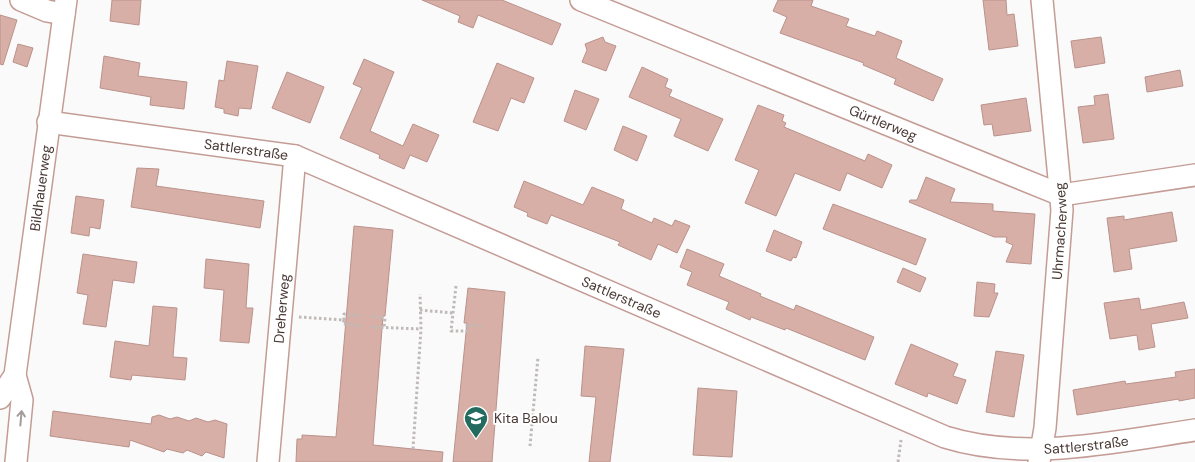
<svg xmlns="http://www.w3.org/2000/svg" width="1195" height="462" font-family="'DM Sans',sans-serif">
<rect width="100%" height="100%" fill="#fafafa"/>
<!-- building -->
<g fill="#d8afa7" stroke="#ba928b">
<path d="M112,0H141L139,25L110,21Z"/>
<path d="M422,0H502L561,24L552,45L478,15L473,28L458,22L460,16Z"/>
<path d="M778,0H813L811,6L849,19L846,26L875,36L877,31L902,41L896,58L943,79L933,101L894,84L896,79L863,65L864,63L780,33L787,17L773,11Z"/>
<path d="M983,0H1006L1007,15L1014,14L1018,46L989,50Z"/>
<path d="M0,15L17,20L3,65L0,64Z"/>
<path d="M603,37L605,42L616,46L606,71L582,62L587,50L585,44Z"/>
<path d="M1101,37L1105,63L1075,68L1071,41Z"/>
<path d="M18,44L33,48L27,67L13,62Z"/>
<path d="M104,56L140,63L138,76L187,82L184,109L150,105L151,97L100,88Z"/>
<path d="M364,59L394,72L370,131L403,146L413,124L439,135L427,162L410,155L404,169L379,158L380,155L340,138L362,88L353,84Z"/>
<path d="M227,61L258,66L251,109L239,108L238,116L224,113V109L215,107L219,80L224,81Z"/>
<path d="M497,63L534,78L524,103L511,98L498,131L473,122Z"/>
<path d="M642,67L668,79L665,87L672,90L669,96L723,119L708,151L674,136L681,119L629,97Z"/>
<path d="M1180,70L1183,86L1147,92L1145,77Z"/>
<path d="M287,72L324,87L310,123L272,108Z"/>
<path d="M575,90L599,99L586,130L564,121Z"/>
<path d="M1108,94L1114,139L1083,143L1078,107L1095,105L1094,96Z"/>
<path d="M1026,98L1031,131L994,136L992,124L984,125L981,105Z"/>
<path d="M758,105L784,115L782,121L786,123L784,127L865,161L868,154L892,165L882,188L847,173L840,191L795,173L776,216L745,203L759,170L735,160Z"/>
<path d="M623,126L647,136L637,161L614,150Z"/>
<path d="M137,168L159,169L156,186L264,201L260,228L131,207Z"/>
<path d="M926,177L955,189L950,202L993,204V211L1035,214L1031,264L1006,262L1013,245L1006,242L1007,237H994L909,202L910,200H917Z"/>
<path d="M524,181L583,205L592,187L624,200L621,209L652,223L654,218L672,226L675,220L690,226L677,253L658,244L651,260L618,245L620,242L551,215L547,224L527,216L528,213L514,207Z"/>
<path d="M76,196L104,200L100,229L90,227L89,236L71,233Z"/>
<path d="M833,204L926,239L916,265L823,229Z"/>
<path d="M1172,212L1177,241L1129,249L1132,269L1114,272L1107,218L1124,216V220Z"/>
<path d="M354,226L393,230L385,316H383L373,445L443,452L442,462H296L297,439H302V435L336,437Z"/>
<path d="M774,230L802,242L796,258L793,257L791,261L766,251Z"/>
<path d="M687,249L724,264L719,276L761,294L760,296L794,310L796,305L874,337L865,360L786,328L785,330L751,317L750,320L726,309L729,302L687,285L692,272L680,267Z"/>
<path d="M83,254L137,262L134,283L113,280L106,327L83,324L88,295L77,293Z"/>
<path d="M206,259L249,264L246,308H253L249,343L220,341L224,290L204,288Z"/>
<path d="M903,268L926,278L920,292L897,282Z"/>
<path d="M977,282L995,284L994,293H998L989,317L974,316Z"/>
<path d="M468,288L505,292L492,462H453L467,323H464Z"/>
<path d="M1139,298L1141,310L1184,302L1188,318L1151,324L1155,347L1139,350L1137,335L1110,339L1104,303Z"/>
<path d="M153,306L177,308L173,357L187,358L185,380L132,375L131,380L110,377L115,341L149,346Z"/>
<path d="M911,344L958,364L953,376L966,380L957,404L928,393L927,397L895,384Z"/>
<path d="M585,346L624,349L610,462H589L596,397L581,396Z"/>
<path d="M996,351L1024,355L1014,417L986,412Z"/>
<path d="M1195,369V398L1179,401V399L1077,415L1073,390L1125,381L1126,384L1176,377L1175,372Z"/>
<path d="M698,388L737,391L732,457L693,455Z"/>
<path d="M53,411L151,424L152,417L159,415L170,419L177,417L189,421L196,418L208,422L215,420L227,424L224,458L206,452L202,456L187,450L183,453L167,449L164,452L130,440L129,447L50,436Z"/>
</g>
<g fill="none" stroke-linecap="round" stroke-linejoin="round">
<!-- minor casing -->
<g stroke="#c49c95" stroke-width="24">
<g id="minor">
<path d="M21,0L47,11L64,14"/>
<path id="s1" d="M581,0L1061,195L1195,175"/>
<path id="s2" d="M48,122L295,156L945,437C1025,462 1113,442 1195,430"/>
<path d="M15,375L22,400L16,462"/>
<path id="s3" d="M0,398L15,375L66,0"/>
<path id="s4" d="M268,462L295,156"/>
<path id="s5" d="M1039,462L1045,428L1062,210L1042,0"/>
</g>
</g>
<!-- path -->
<g stroke="#bfbab8" stroke-width="3" stroke-dasharray="2.5 2.5" stroke-linecap="butt">
<path d="M456,286L451,331H467V325L481,326"/>
<path d="M420,310L453,313"/>
<path d="M371,316L385,318L384,327"/>
<path d="M299,317L344,320"/>
<path d="M344,320V314L363,316"/>
<path d="M344,320L343,324L362,326"/>
<path d="M371,327L421,329"/>
<path d="M530,446L538,357"/>
<path d="M413,449L421,329L420,294"/>
<path d="M898,462L901,440"/>
</g>
<!-- minor -->
<use href="#minor" stroke="#fff" stroke-width="21"/>
</g>
<!-- one-way arrows -->
<defs><path id="oneway-shaft" d="M-6 0H5M1.5-3L5.5 0L1.5 3" fill="none" stroke-width="1.6" stroke-linecap="round" stroke-linejoin="round" transform="scale(1.25)"/></defs>
<use stroke="#a49c9a" href="#oneway-shaft" transform="translate(21 418) rotate(-85)"/>
<!-- icons -->
<defs>
<g id="school-pin" transform="scale(1.25)"><path d="M0 17L-7.5 6A9.5 9.5 0 1 1 7.5 6Z" fill="#246b5f" stroke="#fff"/><path d="M0-5L7-2L0 1L-7-2ZM-4 1L0 2.5L4 1V4Q0 6-4 4Z" fill="#fff"/></g>
</defs>
<g fill-rule="evenodd">
<use href="#school-pin" x="476" y="418"/>
</g>
<g text-anchor="middle" stroke-width="4" stroke-linejoin="round" paint-order="stroke">
<!-- street labels -->
<g font-size="14" fill="#483834" stroke="#fff">
<text dy="5" stroke="none"><textPath href="#s1" startOffset="326">Gürtlerweg</textPath></text>
<text dy="5" stroke="none"><textPath href="#s2" startOffset="200">Sattlerstraße</textPath></text>
<text dy="5" stroke="none"><textPath href="#s3" startOffset="216">Bildhauerweg</textPath></text>
<text dy="5" stroke="none"><textPath href="#s5" startOffset="232">Uhrmacherweg</textPath></text>
<text dy="5" stroke="none"><textPath href="#s2" startOffset="605">Sattlerstraße</textPath></text>
<text dy="5" stroke="none"><textPath href="#s4" startOffset="154">Dreherweg</textPath></text>
<text dy="5" stroke="none"><textPath href="#s2" startOffset="1100">Sattlerstraße</textPath></text>
</g>
<!-- poi labels -->
<g font-size="14" fill="#483834" stroke="#fff" text-anchor="start">
<text x="494" y="423">Kita Balou</text>
</g>
</g>
</svg>
